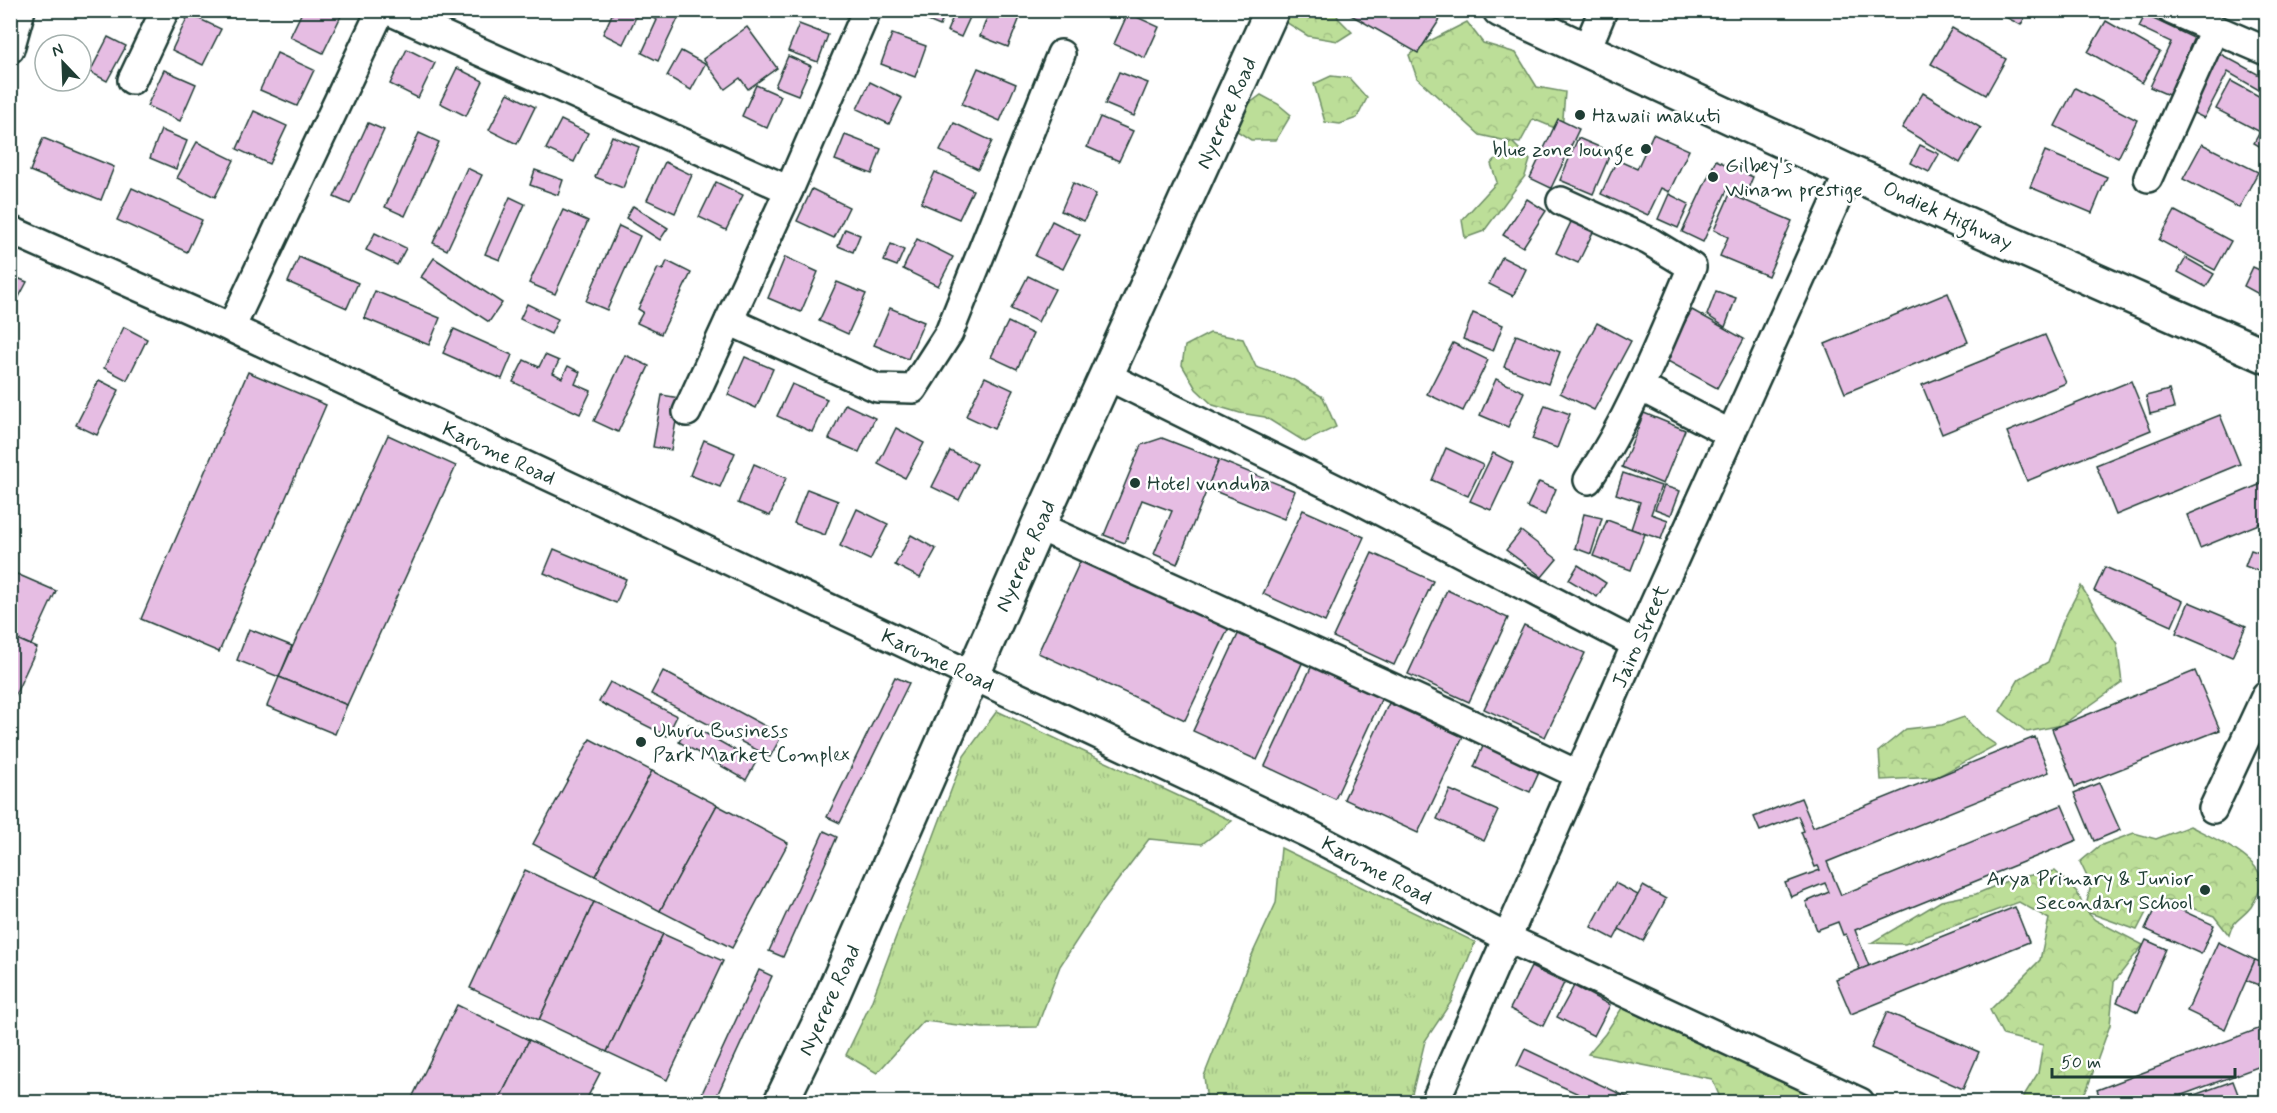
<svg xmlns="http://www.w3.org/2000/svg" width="2277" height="1113" font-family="Mynerve,sans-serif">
<defs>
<pattern id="grass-tufts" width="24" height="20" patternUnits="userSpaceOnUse" patternTransform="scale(1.5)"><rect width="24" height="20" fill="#bcde98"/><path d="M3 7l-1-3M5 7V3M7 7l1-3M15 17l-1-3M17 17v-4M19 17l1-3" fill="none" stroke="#a1bf84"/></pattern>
<pattern id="forest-crowns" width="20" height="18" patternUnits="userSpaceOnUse" patternTransform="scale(1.5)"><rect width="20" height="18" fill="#bcde98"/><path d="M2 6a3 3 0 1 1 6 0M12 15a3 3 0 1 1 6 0" fill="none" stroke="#a1bf84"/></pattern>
</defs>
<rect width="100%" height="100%" fill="#fff"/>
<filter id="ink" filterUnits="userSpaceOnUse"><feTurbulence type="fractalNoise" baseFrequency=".0167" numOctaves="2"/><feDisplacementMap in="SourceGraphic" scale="12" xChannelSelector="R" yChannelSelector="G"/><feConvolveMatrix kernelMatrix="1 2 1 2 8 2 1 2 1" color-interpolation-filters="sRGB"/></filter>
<g filter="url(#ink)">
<!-- grass -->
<g fill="url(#grass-tufts)" stroke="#6e8e66" stroke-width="1.5">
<path d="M997,711L1232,821L1202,844L1149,839L1103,900L1060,966L1037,1027L983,1028L924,1021L877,1073L846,1055L871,1003L964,756Z"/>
<path d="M1281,848L1475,942L1451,1002L1425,1041L1410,1102H1207L1204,1076L1250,959L1276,903Z"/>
</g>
<!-- forest -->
<g fill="url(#forest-crowns)" stroke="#6e8e66" stroke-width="1.5">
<path d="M1286,11H1336L1338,18L1352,32L1338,41L1308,36L1284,21Z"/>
<path d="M1467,22L1483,43L1516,53L1537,87L1565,92L1562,131L1533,119L1520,143L1512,142L1530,160L1525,176L1484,231L1465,238L1462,220L1497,182L1491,164L1511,142L1480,135L1417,78L1409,55L1424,44Z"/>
<path d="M1331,76L1349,78L1367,98L1357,118L1340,124L1325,122L1314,84Z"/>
<path d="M1261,95L1278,104L1291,115L1276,140H1251L1237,131L1246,106Z"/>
<path d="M1210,333L1243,339L1256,367L1292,379L1323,397L1336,427L1305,442L1265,417L1240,413L1213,405L1196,389L1182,365L1185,346Z"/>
<path d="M2081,586L2117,644L2122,683L2062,725L2027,732L2000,711L2019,679L2048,662L2063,621Z"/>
<path d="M1964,717L1980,734L1996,745L1937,777L1881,780L1879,751L1906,729L1942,725Z"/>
<path d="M2190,826C2209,836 2254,855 2261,877C2263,886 2256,899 2251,907C2242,919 2233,919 2229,935L2214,916L2175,902L2153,899L2137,930L2087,912L2095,920L2143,945L2114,982L2110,1025L2087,1089L2078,1102H2020L2038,1073L2043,1045L2003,1035L1990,1010L2040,960L2049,919L2019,902L1905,944L1871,943L1941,901L1976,894L2014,878L2055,871L2077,892L2085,910L2091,885L2080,862L2099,846L2134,833L2156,839Z"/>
<path d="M1624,1005L1666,1027L1738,1035L1841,1078L1818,1102H1722L1712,1079L1588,1054L1605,1034Z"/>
</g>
<!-- building -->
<g fill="#e6bde3" stroke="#1f3d34" stroke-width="1.5">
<path d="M303,10H336L342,14L323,53L290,37Z"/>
<path d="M614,10H682L658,61L642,53L657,20L639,11L623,44L603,34Z"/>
<path d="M902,10H946L940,26Z"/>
<path d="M956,10L971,15L961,37L947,31Z"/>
<path d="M990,10H1023L1008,47L980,36Z"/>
<path d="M1342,10H1446L1418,53Z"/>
<path d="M1992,10H2028L2021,25Z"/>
<path d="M1128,13L1159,27L1145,58L1114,44Z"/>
<path d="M189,14L221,29L203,65L172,50Z"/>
<path d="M2145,15L2200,41L2173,97L2150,87L2171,42L2139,27Z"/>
<path d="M2106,21L2160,52L2142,83L2088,52Z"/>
<path d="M799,24L828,35L818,62L788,51Z"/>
<path d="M747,27L777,68L748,89L740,78L725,89L703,59Z"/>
<path d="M1952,28L2006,59L1986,95L1931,64Z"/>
<path d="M892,34L926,46L915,77L881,64Z"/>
<path d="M108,37L126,46L107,81L90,72Z"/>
<path d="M407,49L435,63L418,98L390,84Z"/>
<path d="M2213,50L2265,78L2259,90L2228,72L2204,118L2183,108Z"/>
<path d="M681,51L705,64L691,90L667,76Z"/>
<path d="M277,53L314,70L297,106L260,90Z"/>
<path d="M788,56L811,66L798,95L775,86Z"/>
<path d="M457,68L483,81L466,116L440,103Z"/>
<path d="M978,68L1016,84L1000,121L962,104Z"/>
<path d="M164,70L196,84L180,121L147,106Z"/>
<path d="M1119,72L1148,83L1134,116L1105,104Z"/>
<path d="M2231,81L2266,100V135L2216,109Z"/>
<path d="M870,82L902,98L889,124L857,109Z"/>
<path d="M756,85L781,96L767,128L742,116Z"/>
<path d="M2075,88L2137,120L2118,158L2055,126Z"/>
<path d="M508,93L535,107L517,144L489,130Z"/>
<path d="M1923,93L1981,128L1960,163L1902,128Z"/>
<path d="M254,111L287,126L269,164L237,149Z"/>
<path d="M1100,117L1133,131L1119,161L1087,147Z"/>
<path d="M1558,119L1579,129L1551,188L1530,178Z"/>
<path d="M561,120L588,133L574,162L546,149Z"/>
<path d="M368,123L384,130L350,204L334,197Z"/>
<path d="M954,123L992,141L978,169L940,151Z"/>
<path d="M161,130L187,141L176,169L150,158Z"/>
<path d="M2260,132L2266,136V150L2254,143Z"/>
<path d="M419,133L439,142L405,216L385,207Z"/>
<path d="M1653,134L1689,150L1669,192L1661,188L1648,215L1601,194L1617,160L1637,169Z"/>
<path d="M845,135L881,149L872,174L835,160Z"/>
<path d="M612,136L639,147L623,188L595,177Z"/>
<path d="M43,138L114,167L101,200L30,171Z"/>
<path d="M1578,138L1611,152L1593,194L1560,180Z"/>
<path d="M197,142L234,160L215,197L177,178Z"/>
<path d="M2202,144L2258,172L2239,208L2183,179Z"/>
<path d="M1920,145L1939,154L1929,172L1911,163Z"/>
<path d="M2045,151L2107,177L2092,213L2030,187Z"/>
<path d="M1716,160L1753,177L1744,198L1727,190L1703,242L1682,232Z"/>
<path d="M665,162L692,175L675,213L647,200Z"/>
<path d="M467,168L482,175L447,250L433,243Z"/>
<path d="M535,170L563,180L558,195L530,185Z"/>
<path d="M935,172L973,190L959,219L921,203Z"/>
<path d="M716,182L743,195L726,230L699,217Z"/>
<path d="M1073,183L1096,194L1084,221L1061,211Z"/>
<path d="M132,188L202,220L187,252L117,220Z"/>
<path d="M812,189L849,207L834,238L797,221Z"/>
<path d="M1669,194L1689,204L1678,228L1658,219Z"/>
<path d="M1730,194L1792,221L1768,276L1720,256L1728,237L1714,230Z"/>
<path d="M510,197L525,204L500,260L485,254Z"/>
<path d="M1527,199L1546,211L1523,247L1503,235Z"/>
<path d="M633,206L668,228L660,240L626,218Z"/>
<path d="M563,210L588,221L555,294L529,283Z"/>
<path d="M2175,211L2231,241L2215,270L2159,240Z"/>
<path d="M1572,220L1594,230L1578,263L1556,253Z"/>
<path d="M1052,221L1080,235L1063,269L1035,256Z"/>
<path d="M619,226L640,236L607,310L586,301Z"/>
<path d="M845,229L860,235L853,252L838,246Z"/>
<path d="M375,233L406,248L397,265L366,250Z"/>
<path d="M917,239L953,257L938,286L903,269Z"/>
<path d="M891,244L904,250L897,266L884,261Z"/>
<path d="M299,257L358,283L347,308L288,282Z"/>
<path d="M785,257L818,272L801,312L768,298Z"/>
<path d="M1502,257L1526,269L1513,296L1489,284Z"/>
<path d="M434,258L502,303L489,322L421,277Z"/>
<path d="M2186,258L2214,274L2206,287L2178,272Z"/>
<path d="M667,261L691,273L661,334L637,323L643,312L638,309L658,268L663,270Z"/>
<path d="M2253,267L2266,273V298L2244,286Z"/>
<path d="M10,275L27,282L10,314Z"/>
<path d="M1028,276L1055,289L1038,322L1011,309Z"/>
<path d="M837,282L866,294L848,334L819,321Z"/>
<path d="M375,291L440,318L429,345L364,318Z"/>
<path d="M1716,291L1736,298L1725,327L1707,315Z"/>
<path d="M1948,293L1968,342L1845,393L1825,344Z"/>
<path d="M527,304L558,319L551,334L520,319Z"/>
<path d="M890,308L924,322L908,359L874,345Z"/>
<path d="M1692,310L1744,339L1717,388L1664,359Z"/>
<path d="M1473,313L1503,325L1493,351L1463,339Z"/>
<path d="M1008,322L1033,334L1017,369L991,357Z"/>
<path d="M1597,323L1631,341L1594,410L1560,393Z"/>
<path d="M124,327L147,339L127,380L104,368Z"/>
<path d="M454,329L512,355L502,379L443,353Z"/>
<path d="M1516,335L1560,352L1548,384L1504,367Z"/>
<path d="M2045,335L2066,383L1942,434L1922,385Z"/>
<path d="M1453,343L1488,360L1463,411L1427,394Z"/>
<path d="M545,355L559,361L553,373L562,378L568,366L580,372L575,384L591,391L580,414L513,382L524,360L539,367Z"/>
<path d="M625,355L649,366L618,432L594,421Z"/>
<path d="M745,357L773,369L756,408L728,395Z"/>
<path d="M248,372L326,405L219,652L141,619Z"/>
<path d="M985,377L1013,390L994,429L966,416Z"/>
<path d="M1496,379L1524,392L1508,427L1480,415Z"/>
<path d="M99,380L119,390L97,435L76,425Z"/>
<path d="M2131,381L2151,430L2027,481L2007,432Z"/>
<path d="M792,384L827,399L812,432L777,416Z"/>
<path d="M2169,390L2174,408L2150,414L2146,396Z"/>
<path d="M662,395L680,398L671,450L653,447Z"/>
<path d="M845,404L875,418L859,452L829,439Z"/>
<path d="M1545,405L1570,414L1557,448L1532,439Z"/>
<path d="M1644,413L1685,430L1663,484L1622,467Z"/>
<path d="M2220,415L2240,464L2116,515L2096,465Z"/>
<path d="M896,428L924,443L905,478L878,464Z"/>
<path d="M388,435L456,466L347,705L279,677Z"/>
<path d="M1162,438L1219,460L1177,564L1154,554L1172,511L1142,500L1125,543L1104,535L1141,445Z"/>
<path d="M704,440L735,453L720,487L690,475Z"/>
<path d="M1446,448L1483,465L1468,496L1432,480Z"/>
<path d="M950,451L977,464L959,500L932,487Z"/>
<path d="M1493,453L1513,463L1491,510L1470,501Z"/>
<path d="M1219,460L1295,491L1284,519L1207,488Z"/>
<path d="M754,464L786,478L770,516L738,503Z"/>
<path d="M1623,473L1661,486L1651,514L1668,520L1661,539L1631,529L1640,502L1616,494Z"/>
<path d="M1539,482L1556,489L1545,515L1527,507Z"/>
<path d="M2266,482V521L2200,548L2187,515Z"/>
<path d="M1664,486L1680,491L1671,515L1655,509Z"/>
<path d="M807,489L838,501L825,535L794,523Z"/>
<path d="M857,509L888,524L870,560L840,546Z"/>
<path d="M1303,510L1364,537L1325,622L1263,594Z"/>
<path d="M1584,514L1602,518L1591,554L1575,548Z"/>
<path d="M1607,520L1645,534L1631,570L1593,556Z"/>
<path d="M1521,531L1557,559L1542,577L1506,550Z"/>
<path d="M911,535L936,549L920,578L895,565Z"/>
<path d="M554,549L626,579L616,603L544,573Z"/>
<path d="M2251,550L2266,555V574L2245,566Z"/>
<path d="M1084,553L1232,621L1185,720L1038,653Z"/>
<path d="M1372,553L1433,581L1394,665L1333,637Z"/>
<path d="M1578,565L1606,583L1597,597L1569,580Z"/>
<path d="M2105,567L2183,601L2172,626L2094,591Z"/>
<path d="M10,571L56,591L31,645L10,636Z"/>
<path d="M1447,590L1508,618L1469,702L1408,674Z"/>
<path d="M2189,602L2246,626L2232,657L2176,633Z"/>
<path d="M1524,625L1585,653L1545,737L1484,709Z"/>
<path d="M1241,628L1305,657L1257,760L1193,731Z"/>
<path d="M249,629L292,646L279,677L237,660Z"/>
<path d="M10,636L37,648L10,706Z"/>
<path d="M1315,659L1385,691L1335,799L1265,766Z"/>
<path d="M663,671L782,735L770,757L651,694Z"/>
<path d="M2195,671L2220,730L2075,787L2052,729Z"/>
<path d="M279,677L347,705L335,734L267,706Z"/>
<path d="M895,677L909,683L840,823L827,817Z"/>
<path d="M610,682L677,716L667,736L599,702Z"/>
<path d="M1389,703L1463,737L1418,833L1344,799Z"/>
<path d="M689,724L756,762L746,780L679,742Z"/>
<path d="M2035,737L2049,772L1827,862L1841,895L2062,805L2077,840L1855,930L1869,966L1860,970L1846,934L1843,935L1838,922L1817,930L1806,902L1829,892L1825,883L1791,897L1785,883L1820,870L1818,866L1815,867L1801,832L1804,831L1798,816L1760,831L1754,817L1801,798L1813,827Z"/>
<path d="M590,739L652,771L595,876L533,844Z"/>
<path d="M1484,744L1540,770L1530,792L1474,767Z"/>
<path d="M652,771L717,805L660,911L595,876Z"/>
<path d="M2099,783L2120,830L2094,841L2074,793Z"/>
<path d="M1450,790L1498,811L1484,841L1437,819Z"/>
<path d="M717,805L788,843L732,948L660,911Z"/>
<path d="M824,831L837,837L783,957L769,951Z"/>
<path d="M525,870L594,902L539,1020L470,988Z"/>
<path d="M1615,883L1638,895L1614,939L1591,927Z"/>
<path d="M1643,886L1666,899L1643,941L1619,929Z"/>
<path d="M2159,900L2214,925L2201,954L2145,929Z"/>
<path d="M594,902L663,934L607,1052L539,1020Z"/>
<path d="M2015,907L2029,942L1851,1014L1836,979Z"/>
<path d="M663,934L723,961L667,1080L607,1052Z"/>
<path d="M2146,940L2166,949L2138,1012L2117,1002Z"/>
<path d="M2218,942L2255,960L2225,1029L2187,1011Z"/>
<path d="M2255,960L2266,964V988L2246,980Z"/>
<path d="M1531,967L1564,983L1543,1026L1510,1009Z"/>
<path d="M759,970L772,976L714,1102H698Z"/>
<path d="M1574,986L1610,1005L1594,1036L1557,1017Z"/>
<path d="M457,1005L529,1040L498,1102H410Z"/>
<path d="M1887,1012L1979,1052L1963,1089L1871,1048Z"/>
<path d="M2266,1026V1064L2163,1102H2102L2097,1090Z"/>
<path d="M529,1040L600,1073L585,1102H498Z"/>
<path d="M1525,1049L1631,1099L1629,1102H1596L1517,1066Z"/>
<path d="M2233,1081L2241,1102H2175Z"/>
</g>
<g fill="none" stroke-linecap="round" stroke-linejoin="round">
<!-- street casing -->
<g stroke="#1f3d34" stroke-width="32">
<g id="street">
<path d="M387,10L789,190"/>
<path d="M2171,10L2266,51"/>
<path d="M10,49L21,10"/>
<path d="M1586,51L1603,10"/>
<path d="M132,80L165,10"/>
<path d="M2148,178L2214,30"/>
<path d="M1561,201L1649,241L1692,267C1661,339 1632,414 1588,480"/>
<path d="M10,230L231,328L636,517L1309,834L1507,938L1860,1102"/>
<path d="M729,321L877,388L913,389L949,333L1061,54"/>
<path d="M231,328L381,10"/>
<path d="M1107,376L1361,501L1636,644"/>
<path d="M1640,387L1731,434"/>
<path d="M687,412L789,190L867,10"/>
<path d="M1038,526L1446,712L1579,775"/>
<path d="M2213,809L2266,695"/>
<path d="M1435,1102L1636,644L1849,172"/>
</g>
</g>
<!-- secondary casing -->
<g stroke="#1f3d34" stroke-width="38">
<g id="secondary">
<path d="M1500,10L1849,172L2266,356"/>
<path d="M781,1102L828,1005L1038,526L1272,10"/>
</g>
</g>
<!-- street -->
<use href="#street" stroke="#fff" stroke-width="27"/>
<!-- secondary -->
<use href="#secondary" stroke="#fff" stroke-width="33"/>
</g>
</g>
<!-- markers -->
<g fill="#1f3d34" stroke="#fff" stroke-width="2">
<circle cx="1580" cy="115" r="6"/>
<circle cx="1646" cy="149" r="6"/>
<circle cx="1713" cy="177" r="6"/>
<circle cx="1135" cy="483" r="6"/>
<circle cx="641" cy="742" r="6"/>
<circle cx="2205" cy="890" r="6"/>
</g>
<g text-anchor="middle" stroke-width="5" stroke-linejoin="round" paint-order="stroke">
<!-- street labels -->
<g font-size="21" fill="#1f3d34" stroke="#fff">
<text transform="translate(1226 113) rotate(-66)" y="7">Nyerere Road</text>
<text transform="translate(1948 215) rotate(24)" y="7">Ondiek Highway</text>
<text transform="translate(499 453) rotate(25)" y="7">Karume Road</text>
<text transform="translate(1025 556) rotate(-66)" y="7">Nyerere Road</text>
<text transform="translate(1640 636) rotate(-66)" y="7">Jairo Street</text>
<text transform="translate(938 660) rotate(25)" y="7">Karume Road</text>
<text transform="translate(1377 870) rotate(28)" y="7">Karume Road</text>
<text transform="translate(829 1000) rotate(-65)" y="7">Nyerere Road</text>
</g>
<!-- poi labels -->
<g font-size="21" fill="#1f3d34" stroke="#fff" text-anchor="start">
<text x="1592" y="122">Hawaii makuti</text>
<text x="1634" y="156" text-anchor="end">blue zone lounge</text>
<text x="1725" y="172">Gilbey's<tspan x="1725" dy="24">Winam prestige</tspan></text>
<text x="1147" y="490">Hotel vunduba</text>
<text x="653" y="737">Uhuru Business<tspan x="653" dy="24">Park Market Complex</tspan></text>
<text x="2193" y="885" text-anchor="end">Arya Primary &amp; Junior<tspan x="2193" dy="24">Secondary School</tspan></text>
</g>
</g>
<!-- margin -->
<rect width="2277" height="1113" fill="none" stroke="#fff" stroke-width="36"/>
<rect x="18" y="18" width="2241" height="1077" fill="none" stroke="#1f3d34" stroke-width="2" filter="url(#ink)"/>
<!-- north arrow -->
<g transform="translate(63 63) rotate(337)"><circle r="28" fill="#ffffff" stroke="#a5b1ae" stroke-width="1.5"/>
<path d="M0-4.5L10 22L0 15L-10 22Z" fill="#1f3d34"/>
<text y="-9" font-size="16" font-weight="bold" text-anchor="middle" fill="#1f3d34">N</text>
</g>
<!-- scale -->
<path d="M2052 1068v9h183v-9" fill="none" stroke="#1f3d34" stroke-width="3"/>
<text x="2061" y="1068" font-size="18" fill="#1f3d34" stroke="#ffffff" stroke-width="4.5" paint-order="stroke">50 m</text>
</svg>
